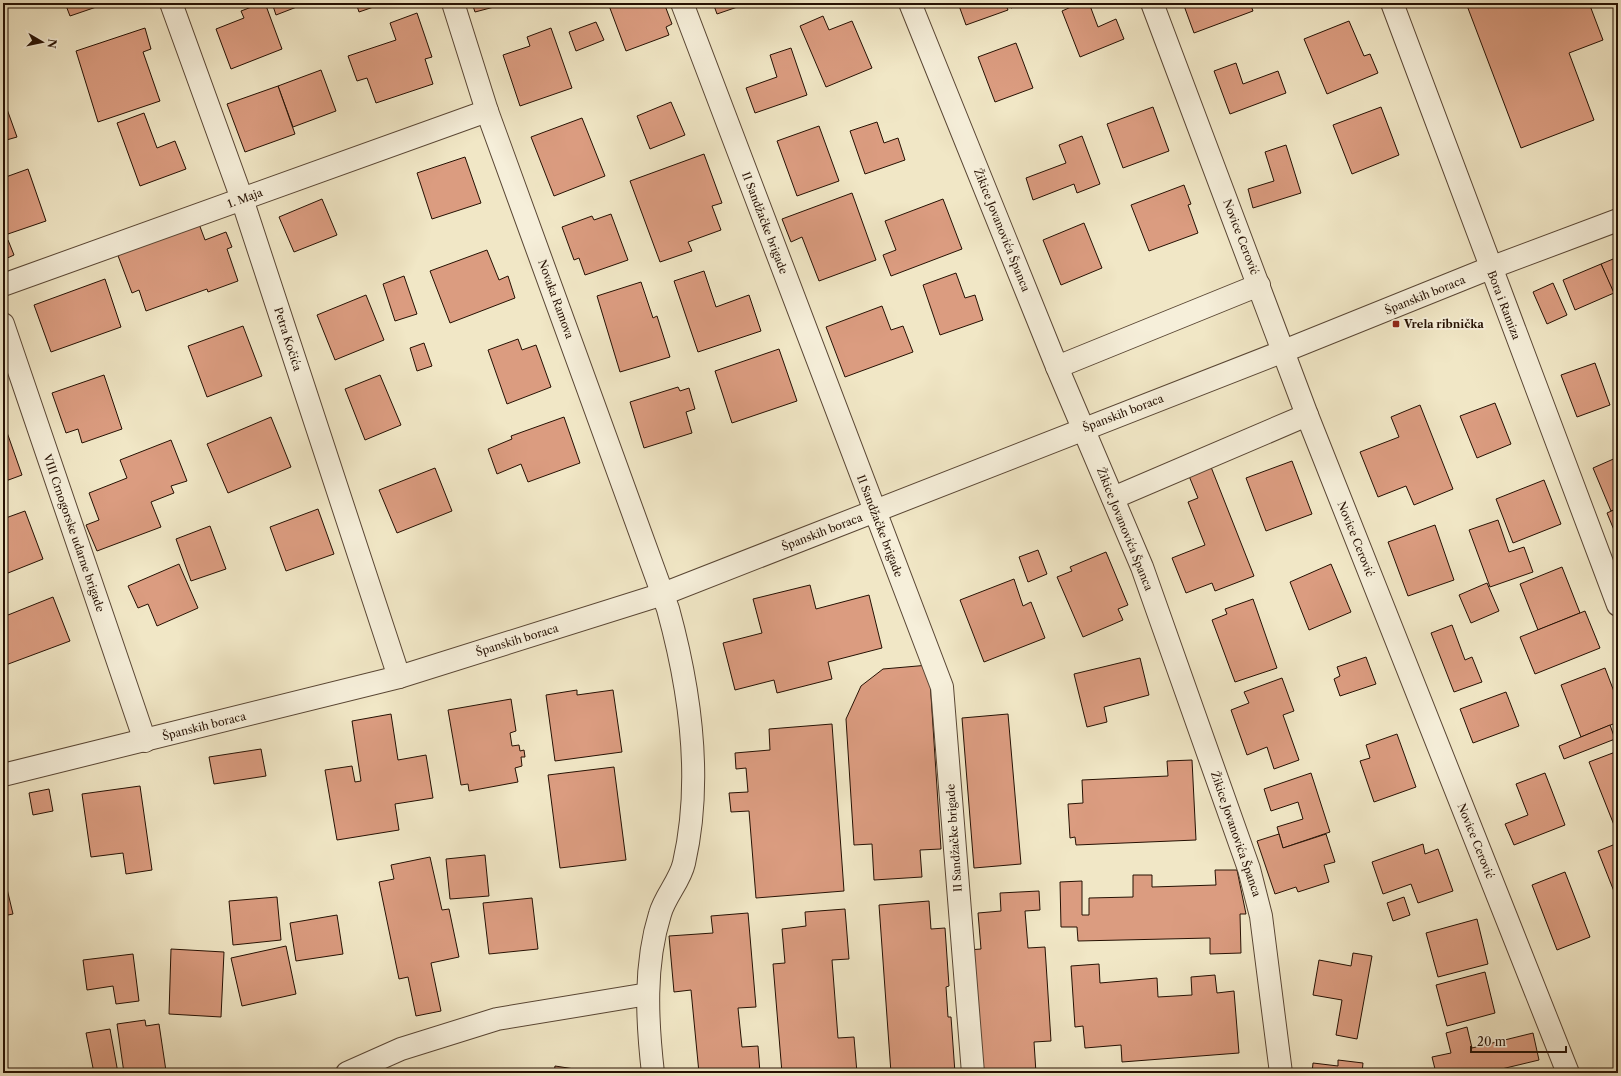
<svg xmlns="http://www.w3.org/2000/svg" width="1621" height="1076" font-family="'Libre Caslon Text',serif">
<rect width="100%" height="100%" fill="#f1e7c6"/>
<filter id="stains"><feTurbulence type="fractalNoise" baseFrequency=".005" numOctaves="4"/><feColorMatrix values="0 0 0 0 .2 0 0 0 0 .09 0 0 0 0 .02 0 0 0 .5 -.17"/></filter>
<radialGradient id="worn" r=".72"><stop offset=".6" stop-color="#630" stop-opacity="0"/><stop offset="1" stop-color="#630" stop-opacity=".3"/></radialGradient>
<!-- building -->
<g fill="#db9c80" stroke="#261103">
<path d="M65,3H108L70,16Z"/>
<path d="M262,3H265L282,49L231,69L216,29L244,18L241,11Z"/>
<path d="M272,3H307L276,15Z"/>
<path d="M356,3H385L359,12Z"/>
<path d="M472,3H492L494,7L475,12Z"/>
<path d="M608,3H664L672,24L666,27L669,35L626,51Z"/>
<path d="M713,3H749L717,14Z"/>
<path d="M958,3H1005L1008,10L966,25Z"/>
<path d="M1009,3H1025L1011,8Z"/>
<path d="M1080,3H1089L1098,27L1116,19L1124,39L1080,57L1062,11Z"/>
<path d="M1183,3H1250L1253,11L1194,33Z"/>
<path d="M1466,3H1543L1544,7L1553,3H1589L1603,40L1569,53L1594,120L1521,148Z"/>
<path d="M417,13L432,57L425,59L433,84L376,103L367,78L357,81L348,56L396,40L390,23Z"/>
<path d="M823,16L829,30L852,21L872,68L826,87L800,26Z"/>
<path d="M1349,21L1364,56L1370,54L1378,73L1327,94L1304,39Z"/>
<path d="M596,22L604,40L576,51L569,32Z"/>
<path d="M145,28L151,49L143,52L160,101L98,122L76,51Z"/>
<path d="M551,28L572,88L520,106L503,55L530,46L527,37Z"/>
<path d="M1016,43L1033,88L995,102L978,57Z"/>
<path d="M791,48L807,95L755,113L746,88L777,77L770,55Z"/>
<path d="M1236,63L1243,84L1278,71L1286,93L1230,114L1214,71Z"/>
<path d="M321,70L336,111L293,127L278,86Z"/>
<path d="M278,86L295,134L245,152L227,104Z"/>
<path d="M3,98L17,137L3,141Z"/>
<path d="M671,102L685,135L650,149L637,116Z"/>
<path d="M1153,107L1169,151L1123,168L1107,124Z"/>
<path d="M1381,107L1399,155L1352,174L1333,125Z"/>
<path d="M144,113L157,148L175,141L186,169L140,186L117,123Z"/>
<path d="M582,118L605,176L554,196L531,137Z"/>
<path d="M877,122L884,143L898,138L905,160L865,174L850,131Z"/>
<path d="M819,126L839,181L797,196L777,141Z"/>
<path d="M1082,136L1100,184L1077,193L1074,184L1033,200L1026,178L1066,163L1059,145Z"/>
<path d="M1286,145L1301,193L1253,208L1248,189L1274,181L1265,152Z"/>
<path d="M704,154L722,203L712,206L721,230L688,242L692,251L660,262L630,181Z"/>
<path d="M465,157L481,203L432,219L417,173Z"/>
<path d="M28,169L46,221L5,235L3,228V178Z"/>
<path d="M1184,185L1191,204L1188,205L1198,233L1149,251L1131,205Z"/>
<path d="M852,193L876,260L819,281L802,237L791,242L782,219Z"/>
<path d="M322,199L337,235L294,252L279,217Z"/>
<path d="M943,199L962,249L891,276L883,255L896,250L885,221Z"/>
<path d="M611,214L628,260L585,275L579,258L574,260L562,227L592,216L594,220Z"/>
<path d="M1084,223L1102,268L1061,285L1043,240Z"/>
<path d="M199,224L205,240L226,232L232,247L227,249L238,281L208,292L207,289L146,311L139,290L132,293L117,253Z"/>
<path d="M8,240L14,255L3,260V242Z"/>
<path d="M487,250L499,280L508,276L515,298L450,323L430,271Z"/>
<path d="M1618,257V304L1601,264Z"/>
<path d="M1601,264L1614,293L1575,310L1563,280Z"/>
<path d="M704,271L716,307L749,295L761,331L698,352L674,281Z"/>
<path d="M956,273L965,298L975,295L983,320L940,335L923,285Z"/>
<path d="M404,276L417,314L395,321L383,284Z"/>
<path d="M105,279L121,327L51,352L34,305Z"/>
<path d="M641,282L653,318L657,316L670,357L620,372L597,296Z"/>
<path d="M1553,283L1567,315L1547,324L1533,292Z"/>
<path d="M366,295L384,340L335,360L317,315Z"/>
<path d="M882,306L891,330L903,326L913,352L845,377L826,327Z"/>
<path d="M243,326L262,376L207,397L188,346Z"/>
<path d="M518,339L522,350L536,345L551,387L507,404L488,350Z"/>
<path d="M424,343L432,366L417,371L410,348Z"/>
<path d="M779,349L797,401L732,423L715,371Z"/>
<path d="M1595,363L1610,405L1577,417L1561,375Z"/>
<path d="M104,375L122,429L82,443L78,429L66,433L52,393Z"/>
<path d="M380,375L401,425L365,440L345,389Z"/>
<path d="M678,387L680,391L689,388L695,409L686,412L692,433L644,448L630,402Z"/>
<path d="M1495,403L1511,444L1477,458L1460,416Z"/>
<path d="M1420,405L1453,489L1414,505L1406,486L1378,497L1360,452L1399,437L1391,417Z"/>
<path d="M271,417L291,467L228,493L207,444Z"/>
<path d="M564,417L580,463L528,482L521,464L497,474L488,449L512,439L511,436Z"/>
<path d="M3,421L22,475L3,482Z"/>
<path d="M171,440L187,481L171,486L174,493L151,502L161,527L97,551L86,525L99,520L89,493L127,478L120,460Z"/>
<path d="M1618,457V508L1611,511L1593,468Z"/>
<path d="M1292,461L1312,514L1266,531L1246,478Z"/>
<path d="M1211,467L1254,576L1215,591L1212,583L1186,593L1172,558L1205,545L1188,502L1198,498L1189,476Z"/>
<path d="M435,468L452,511L397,533L379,490Z"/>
<path d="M1544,480L1561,524L1513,543L1496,499Z"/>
<path d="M1618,508V534L1616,535L1607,513Z"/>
<path d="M318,509L334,554L286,571L270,527Z"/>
<path d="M25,511L43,559L3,575V519Z"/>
<path d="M1498,520L1509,552L1524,547L1533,572L1490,587L1469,530Z"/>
<path d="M1435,525L1454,580L1408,596L1388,542Z"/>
<path d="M210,526L226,569L191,581L176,539Z"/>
<path d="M1038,550L1047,574L1028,582L1019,557Z"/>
<path d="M1106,552L1128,605L1118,609L1123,620L1083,637L1057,577L1072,571L1070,567Z"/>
<path d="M179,564L198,608L157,626L148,604L138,608L128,586Z"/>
<path d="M1331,564L1351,612L1309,630L1290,582Z"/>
<path d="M1562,567L1580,613L1538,630L1520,584Z"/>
<path d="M1014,579L1023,606L1031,602L1045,638L984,662L960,600Z"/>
<path d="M1487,583L1499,611L1471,623L1459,595Z"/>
<path d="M810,585L816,609L869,595L882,648L828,662L832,679L777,693L774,680L735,690L723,643L762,633L753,599Z"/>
<path d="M53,597L70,641L3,666V617Z"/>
<path d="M1253,599L1277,668L1235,682L1212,620L1227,614L1225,609Z"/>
<path d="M1585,611L1600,648L1535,674L1520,637Z"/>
<path d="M1452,625L1465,660L1472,657L1482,682L1454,692L1431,633Z"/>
<path d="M1366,657L1376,684L1340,696L1334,679L1340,676L1337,667Z"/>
<path d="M1140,658L1149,695L1104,707L1107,722L1087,727L1074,674Z"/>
<path d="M929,665L941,849L920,850L922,877L874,880L872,844L854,845L846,719L861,686L883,669Z"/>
<path d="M1605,668L1618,702V722L1581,737L1561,685Z"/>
<path d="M1282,678L1294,711L1283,715L1299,760L1274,769L1267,747L1247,755L1231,710L1249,703L1244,692Z"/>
<path d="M577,690V695L613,690L622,752L555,761L546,695Z"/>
<path d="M1506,692L1519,726L1473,743L1460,709Z"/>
<path d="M511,699L516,731L510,733L512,746L519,745L520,751L524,750L525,757H521L522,766L515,768L518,782L469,791L468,784L461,785L448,710Z"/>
<path d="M391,714L398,760L426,755L433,798L395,804L399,830L337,840L325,770L352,766L355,782L361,781L352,721Z"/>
<path d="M1008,714L1021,864L974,868L962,718Z"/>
<path d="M832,724L844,891L756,898L749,811L731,812L729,793L748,792L746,768L736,769L735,753L770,750L769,729Z"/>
<path d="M1610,725L1615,739L1564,759L1559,746Z"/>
<path d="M1397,734L1416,787L1374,802L1360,761L1370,758L1366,745Z"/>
<path d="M261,749L266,776L214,784L209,757Z"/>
<path d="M1618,751V823L1614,825L1589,762Z"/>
<path d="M1192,760L1196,840L1076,845L1075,837L1070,838L1068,804L1083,803L1082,780L1168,776L1167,761Z"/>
<path d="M614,767L626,860L560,868L548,775Z"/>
<path d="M1311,773L1330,832L1283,848L1277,827L1303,819L1298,802L1271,811L1264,789Z"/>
<path d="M1545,773L1565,825L1514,845L1505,824L1528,815L1516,784Z"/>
<path d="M140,786L152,870L126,874L123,853L91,857L82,794Z"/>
<path d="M49,789L53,811L33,815L29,793Z"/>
<path d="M1279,834L1283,848L1326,834L1335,862L1324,865L1329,882L1298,892L1296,887L1275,894L1257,841Z"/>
<path d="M1618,843V898L1617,899L1598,851Z"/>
<path d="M1423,844L1425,854L1438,849L1453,891L1418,903L1411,884L1383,894L1372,862Z"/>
<path d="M485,855L489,896L450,899L446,859Z"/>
<path d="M430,857L442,910L449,909L459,957L431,963L441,1011L416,1016L408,977L399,979L379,882L394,879L391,865Z"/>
<path d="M1215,870H1237L1246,914H1240L1241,953L1210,954V938L1078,941L1077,927H1061L1060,882L1082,881V915H1089V898L1133,897V875H1152V887L1216,885Z"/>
<path d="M3,872L13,914L3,916Z"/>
<path d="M1565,872L1590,937L1557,950L1532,885Z"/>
<path d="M1039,891L1040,910L1025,911L1028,948L1045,947L1051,1041L1034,1042L1036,1073H977L968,950L981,949L978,913L1001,911L1000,893Z"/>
<path d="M277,897L281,940L233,945L229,901Z"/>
<path d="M1404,897L1410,915L1393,921L1387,903Z"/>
<path d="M532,898L538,949L489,954L483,903Z"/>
<path d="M929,901L931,929L945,928L949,986L946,987L948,1017H951L955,1073H891L879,905Z"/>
<path d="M845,909L849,959L832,960L838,1038L854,1037L857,1073H782L773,964L785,963L782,929L806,926L805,912Z"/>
<path d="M748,913L756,1007L738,1008L742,1047L758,1046L760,1073H699L691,990L674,992L669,936L713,933L711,916Z"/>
<path d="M337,915L343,954L296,961L290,923Z"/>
<path d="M1477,919L1488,964L1438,977L1426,933Z"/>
<path d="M286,946L296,994L242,1006L231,958Z"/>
<path d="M171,949L224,952L221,1017L169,1014Z"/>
<path d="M1353,953L1372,956L1357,1039L1336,1035L1342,1000L1313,995L1319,960L1351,966Z"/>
<path d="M133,954L139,1001L116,1004L113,986L87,990L83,960Z"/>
<path d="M1099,964L1100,983L1157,978L1158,997L1192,995L1191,977L1215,975L1217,993L1234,991L1239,1053L1122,1062L1121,1045L1085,1048L1083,1026L1075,1027L1071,966Z"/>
<path d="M1485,972L1495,1013L1447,1026L1436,985Z"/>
<path d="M145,1020L146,1026L159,1024L166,1071L151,1073H124L117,1024Z"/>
<path d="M1467,1027L1472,1048L1533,1033L1539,1060L1485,1073H1436L1432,1057L1451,1053L1446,1033Z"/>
<path d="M110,1029L118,1073H94L86,1033Z"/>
<path d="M1338,1060L1363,1063L1362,1073H1312L1313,1063L1338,1066Z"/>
<path d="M555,1066L581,1070L580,1073H554Z"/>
<path d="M1521,1069L1522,1073H1505Z"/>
</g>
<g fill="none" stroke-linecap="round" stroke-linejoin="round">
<!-- minor casing -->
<g stroke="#594634" stroke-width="24">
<g id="minor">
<path d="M171,3L242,199L399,677"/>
<path d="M453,3L487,111L668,609C690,689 703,780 684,863C680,881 665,896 660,914C644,965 647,1021 653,1073"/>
<path d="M682,3L942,687L973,1073"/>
<path d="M910,3L1057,367L1142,567L1249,869L1261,916L1281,1073"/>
<path d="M1152,3L1307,415L1568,1073"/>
<path d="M1392,3L1618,605"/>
<path d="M3,285L487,111"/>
<path d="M3,324L145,741"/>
<path d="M1057,367L1259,285"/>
<path d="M1113,498L1307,415"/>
<path d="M3,775L399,677L663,594L1284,351L1490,268L1618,220"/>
<path d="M347,1073L401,1049L497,1019L648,994"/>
</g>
</g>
<!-- minor -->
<use href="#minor" stroke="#f6efda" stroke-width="22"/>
</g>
<!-- markers -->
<rect fill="#8f2418" stroke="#f6efda" stroke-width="1.5" x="1392" y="320" width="8" height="8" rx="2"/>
<g text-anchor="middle" stroke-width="4" stroke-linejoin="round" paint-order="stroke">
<!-- street labels -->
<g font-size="11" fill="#261103" stroke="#f6efda">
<text transform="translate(245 198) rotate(-20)" y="4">1. Maja</text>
<text transform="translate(765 223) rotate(69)" y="4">II Sandžačke brigade</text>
<text transform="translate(1002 230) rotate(68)" y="4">Žikice Jovanovića Španca</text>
<text transform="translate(1241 237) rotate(69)" y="4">Novice Cerović</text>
<text transform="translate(1425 295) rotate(-22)" y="4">Španskih boraca</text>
<text transform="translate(556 299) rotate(70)" y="4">Novaka Ramova</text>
<text transform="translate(1504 305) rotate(69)" y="4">Bora i Ramiza</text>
<text transform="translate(288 339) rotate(72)" y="4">Petra Kočića</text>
<text transform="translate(1123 413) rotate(-21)" y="4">Španskih boraca</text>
<text transform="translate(880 526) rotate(69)" y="4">II Sandžačke brigade</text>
<text transform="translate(1125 529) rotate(68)" y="4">Žikice Jovanovića Španca</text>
<text transform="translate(822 532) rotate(-21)" y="4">Španskih boraca</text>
<text transform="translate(74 533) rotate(71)" y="4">VIII Crnogorske udarne brigade</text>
<text transform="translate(1356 539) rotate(68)" y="4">Novice Cerović</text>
<text transform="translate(517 640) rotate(-17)" y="4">Španskih boraca</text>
<text transform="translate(204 726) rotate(-14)" y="4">Španskih boraca</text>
<text transform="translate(1236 834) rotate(71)" y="4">Žikice Jovanovića Španca</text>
<text transform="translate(954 838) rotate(-94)" y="4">II Sandžačke brigade</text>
<text transform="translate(1476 841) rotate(68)" y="4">Novice Cerović</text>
</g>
<!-- poi labels -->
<g font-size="11" font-weight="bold" fill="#261103" stroke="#f6efda" text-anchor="start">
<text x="1404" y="328">Vrela ribnička</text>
</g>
</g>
<!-- margin -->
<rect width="1621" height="1076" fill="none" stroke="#f1e7c6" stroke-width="16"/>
<rect x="4" y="4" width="1613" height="1068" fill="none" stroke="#261103" stroke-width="2"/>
<rect x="8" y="8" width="1605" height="1060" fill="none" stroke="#261103"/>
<!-- north arrow -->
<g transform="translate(42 42) rotate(99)" stroke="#f6efda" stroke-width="3" paint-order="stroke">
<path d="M0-3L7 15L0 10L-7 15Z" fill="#261103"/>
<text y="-6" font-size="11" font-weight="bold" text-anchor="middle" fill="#261103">N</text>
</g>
<!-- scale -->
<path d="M1471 1046v6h95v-6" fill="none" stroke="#261103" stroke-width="2"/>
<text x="1477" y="1046" font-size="12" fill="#261103" stroke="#f6efda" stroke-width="3" paint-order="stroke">20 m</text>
<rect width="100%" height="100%" filter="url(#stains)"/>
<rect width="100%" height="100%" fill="url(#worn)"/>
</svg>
